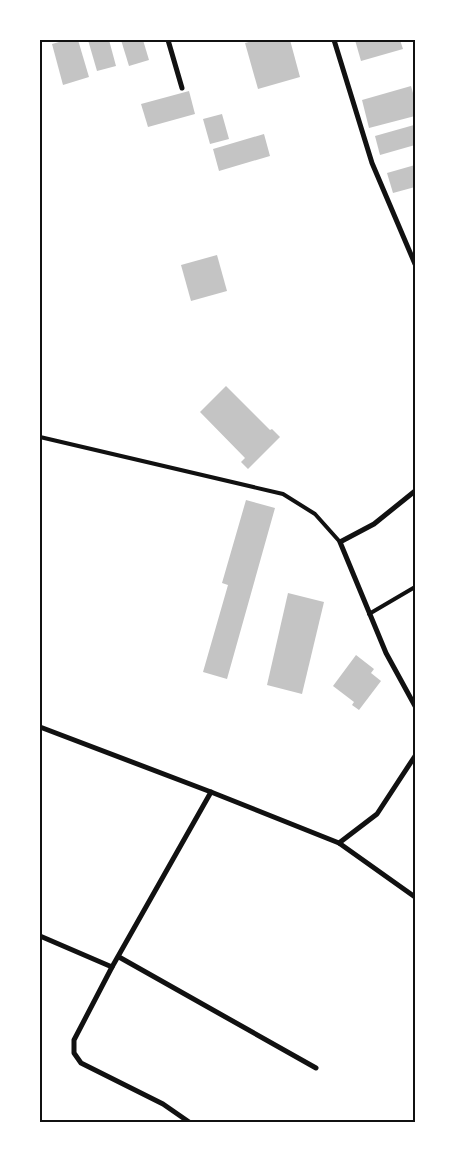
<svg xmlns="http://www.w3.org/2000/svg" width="455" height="1162" font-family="Lora,serif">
<rect width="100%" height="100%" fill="#fff"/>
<!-- building -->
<g fill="#c4c4c4">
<path d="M66,40H78L89,77L63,85L52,44Z"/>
<path d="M88,40H109L116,66L97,71Z"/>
<path d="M121,40H143L149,60L129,66Z"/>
<path d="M256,40H290L300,77L258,89L245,43Z"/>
<path d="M355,40H400L403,49L361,61Z"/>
<path d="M411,86L415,100V116L369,128L362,100Z"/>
<path d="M189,91L195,114L148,127L141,104Z"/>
<path d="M222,114L229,139L210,144L203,119Z"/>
<path d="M414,125L415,145L380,155L375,136Z"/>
<path d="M264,134L270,156L219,171L213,149Z"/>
<path d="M415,165V187L393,193L387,173Z"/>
<path d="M217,255L227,291L191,301L181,265Z"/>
<path d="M226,386L270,430L272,429L280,437L248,469L241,462L245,458L200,412Z"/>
<path d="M246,500L275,508L227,679L203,672L228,585L222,583Z"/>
<path d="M288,593L324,602L302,694L267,685Z"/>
<path d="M356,655L374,669L371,673L381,681L359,710L352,705L354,702L333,686Z"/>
</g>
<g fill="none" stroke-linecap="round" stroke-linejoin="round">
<!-- service -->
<g stroke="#111" stroke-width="4">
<path d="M40,437L283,494L315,514L340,542"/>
<path d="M369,614L415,587"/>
</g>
<!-- minor -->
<g stroke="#111" stroke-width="5">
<path d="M168,40L182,88"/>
<path d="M334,40L372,163L415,264"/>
<path d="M415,491L374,524L340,542L386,653L415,706"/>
<path d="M40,727L211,792L339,843L415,897"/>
<path d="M339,843L377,814L415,756"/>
<path d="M40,936L112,967"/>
<path d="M119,957L316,1068"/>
<path d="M189,1122L163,1104L81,1063L74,1053V1040L112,967L211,792"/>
</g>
</g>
<!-- border -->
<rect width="455" height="1162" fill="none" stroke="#ffffff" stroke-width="82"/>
<rect x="41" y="41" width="373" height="1080" fill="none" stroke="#111" stroke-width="2"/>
</svg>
